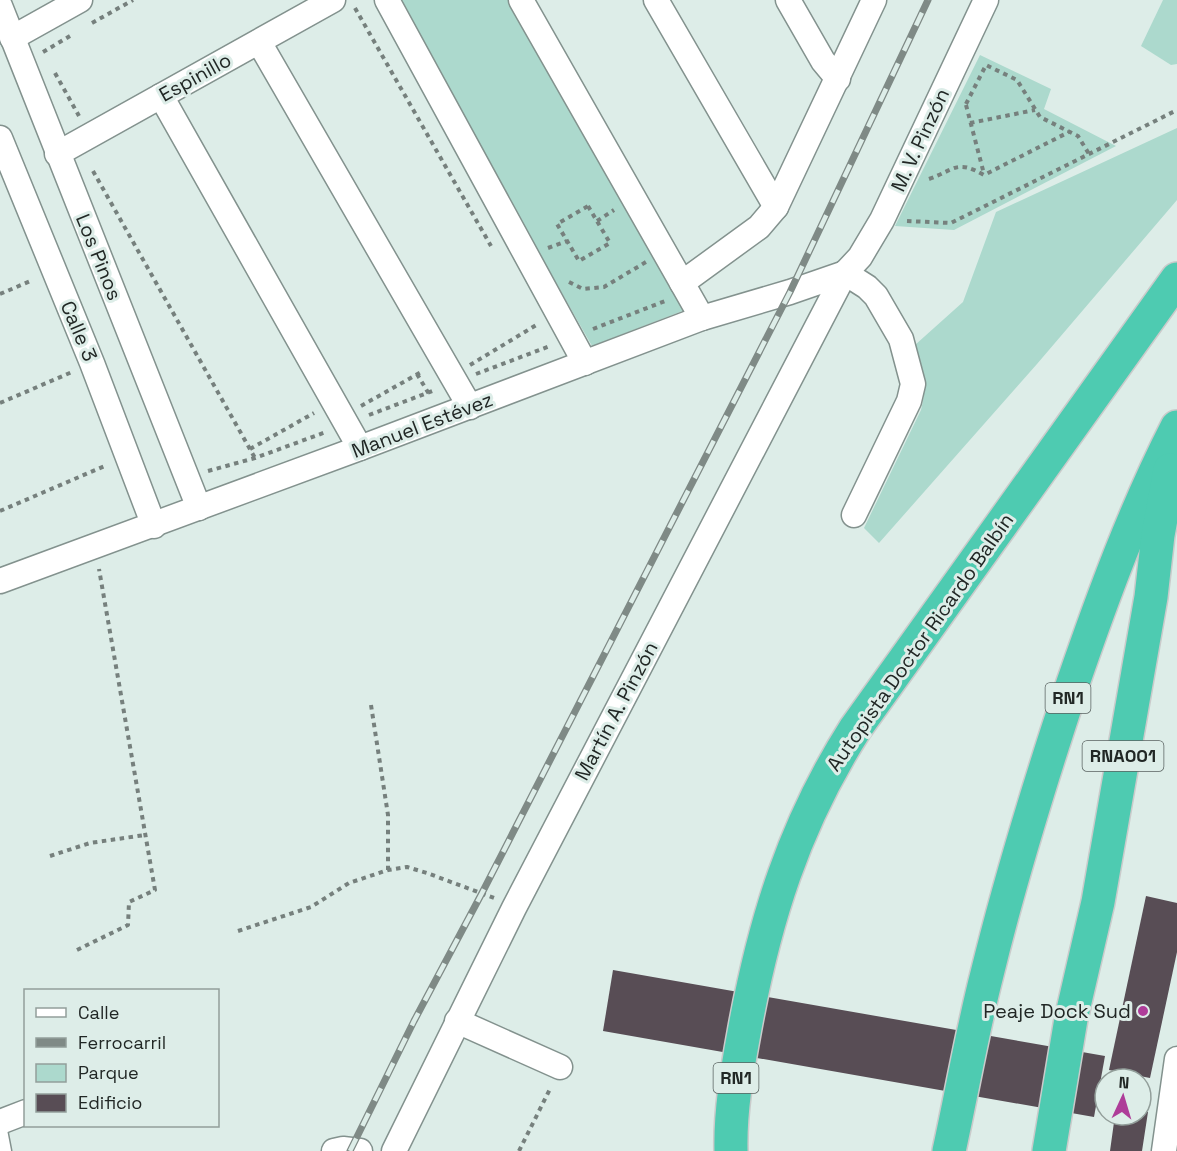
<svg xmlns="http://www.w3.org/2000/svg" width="1177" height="1151" font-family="'Space Grotesk',sans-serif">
<rect width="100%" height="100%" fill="#ddede8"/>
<!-- green -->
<g fill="#acd9cd">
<path d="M395,0H508L685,310L592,346Z"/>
<path d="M1163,0H1177V64L1171,65L1141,46Z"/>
<path d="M980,55L1051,89L1044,109L1116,146L954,230L895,226Z"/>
<path d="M1177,128V200L1037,364L879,543L864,528L921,410C928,381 924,372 915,345L963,302L996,212Z"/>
</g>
<!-- building -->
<g fill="#584d55">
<path d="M1146,896L1177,903V952L1150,1078L1109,1070Z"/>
<path d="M613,970L1105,1056L1094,1117L603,1031Z"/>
<path d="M1141,1111L1148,1112L1142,1151H1110L1115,1115H1141Z"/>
</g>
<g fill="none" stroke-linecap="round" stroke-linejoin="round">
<!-- service casing -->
<g stroke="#83928e" stroke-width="15">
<path id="service" d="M0,1125L5,1151"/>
</g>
<!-- minor casing -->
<g stroke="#83928e" stroke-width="27">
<g id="minor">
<path d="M387,0L585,363"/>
<path d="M521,0L702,318"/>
<path d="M656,0L776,207"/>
<path d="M788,0L823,61L838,79"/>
<path d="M0,6L199,508"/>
<path d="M12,38L80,0"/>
<path d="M259,42L470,407"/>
<path d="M161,96L360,448"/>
<path d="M0,138L92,363L154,526"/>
<path d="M57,154L333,0"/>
<path d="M845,273L867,287L876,296L901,339L913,384L909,401L854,515"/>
<path d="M682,283L759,227L776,207L874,0"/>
<path d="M0,581L360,448L702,318L790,292L845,273"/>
<path d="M457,1021L560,1067"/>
<path d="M0,1122L26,1112"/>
<path d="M334,1151L343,1149L360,1151"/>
<path d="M394,1151L514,908L845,273L860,257L882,220L986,0"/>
<path d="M1164,1151L1177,1059"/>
</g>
</g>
<!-- motorway casing -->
<g stroke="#cacbcb" stroke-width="36">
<g id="motorway">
<path d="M731,1151C730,1112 737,1071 744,1033C764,921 794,825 855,729L1177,279"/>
<path d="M949,1151C962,1092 972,1032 987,974C1011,876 1041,779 1073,683C1103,596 1135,509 1177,427"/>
<path d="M1049,1151L1071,1019L1098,902L1151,597L1158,535L1170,470"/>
</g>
</g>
<!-- path -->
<g stroke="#76807d" stroke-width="4" stroke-dasharray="4.5 4.5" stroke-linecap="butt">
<path d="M355,8L491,246"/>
<path d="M92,23L133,0"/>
<path d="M43,52L70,36"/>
<path d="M55,73L79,116"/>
<path d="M966,104L986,65L1017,80L1040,117L1078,136L1089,154"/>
<path d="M966,105L984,174"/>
<path d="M970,123L1035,110"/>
<path d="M93,171L255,458"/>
<path d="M929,179C955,170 956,159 984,175L1069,132"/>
<path d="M588,206L610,243L579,261L557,224Z"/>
<path d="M597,221L614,210"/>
<path d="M907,221L951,223L1177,110"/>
<path d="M548,248L567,241"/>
<path d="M569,282L583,289L604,287L646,262"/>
<path d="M0,294L33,280"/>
<path d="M593,329L665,301"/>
<path d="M470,365L538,324"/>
<path d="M417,374L429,394"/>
<path d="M476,374L550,346"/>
<path d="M0,403L72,372"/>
<path d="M361,406L423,371"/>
<path d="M369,415L435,390"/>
<path d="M250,449L314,413"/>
<path d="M208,471L255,458L326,432"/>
<path d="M0,511L107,465"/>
<path d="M371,705L388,815V870"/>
<path d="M50,856L90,843L145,835"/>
<path d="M238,931L311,907L349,883L388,870L407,867L427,873L494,898"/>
<path d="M77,950L128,925L129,902L155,890L99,569"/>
<path d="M519,1151L551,1087"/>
</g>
<!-- service -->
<use href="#service" stroke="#fff" stroke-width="12"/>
<!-- minor -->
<use href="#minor" stroke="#fff" stroke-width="24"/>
<!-- motorway -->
<use href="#motorway" stroke="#4ecbb1" stroke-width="33"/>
<!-- rail casing -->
<g stroke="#7f8a86" stroke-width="7">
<path id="rail" d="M350,1151L414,1021L482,893L790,292L928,0"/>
</g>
<!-- rail -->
<use href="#rail" stroke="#ddede8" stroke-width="4.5" stroke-dasharray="14" stroke-linecap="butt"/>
</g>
<!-- markers -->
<circle fill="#ae3d99" stroke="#ddede8" stroke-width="2" cx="1143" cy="1011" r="6"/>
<g text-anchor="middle" stroke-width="6" stroke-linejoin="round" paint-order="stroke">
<!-- shield labels -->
<g fill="#ddede8" stroke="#596260" stroke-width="1.5">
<rect x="1045.5" y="683" width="45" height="30" rx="4.5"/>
<rect x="1082.5" y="741" width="81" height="30" rx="4.5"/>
<rect x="713.5" y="1063" width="45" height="30" rx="4.5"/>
</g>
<g font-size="18" font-weight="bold" fill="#212725">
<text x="1068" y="704">RN1</text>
<text x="1123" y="762">RNA001</text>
<text x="736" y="1084">RN1</text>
</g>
<!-- street labels -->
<g font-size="20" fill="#212725" stroke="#ddede8">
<text transform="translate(195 77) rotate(-29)" y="7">Espinillo</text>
<text transform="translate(920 140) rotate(-65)" y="7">M. V. Pinzón</text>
<text transform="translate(99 257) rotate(68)" y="7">Los Pinos</text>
<text transform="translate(79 331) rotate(67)" y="7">Calle 3</text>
<text transform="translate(422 425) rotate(-21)" y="7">Manuel Estévez</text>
<text transform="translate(920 642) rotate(-55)" y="7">Autopista Doctor Ricardo Balbín</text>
<text transform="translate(616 711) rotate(-62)" y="7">Martín A. Pinzón</text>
</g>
<!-- poi labels -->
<g font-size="20" fill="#212725" stroke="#ddede8" text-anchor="end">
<text x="1131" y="1018">Peaje Dock Sud</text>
</g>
</g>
<!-- legend -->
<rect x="24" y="989" width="195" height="138" fill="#ddede8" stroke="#929e9a" stroke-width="1.5"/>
<rect x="36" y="1008" width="30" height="9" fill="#ffffff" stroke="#929e9a" stroke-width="1.5"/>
<text x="78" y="1019" font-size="18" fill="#212725">Calle</text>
<rect x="36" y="1038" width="30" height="9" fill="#7f8a86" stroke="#929e9a" stroke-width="1.5"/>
<text x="78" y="1049" font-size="18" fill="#212725">Ferrocarril</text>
<rect x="36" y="1064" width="30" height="18" fill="#acd9cd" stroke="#929e9a" stroke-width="1.5"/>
<text x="78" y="1079" font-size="18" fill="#212725">Parque</text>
<rect x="36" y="1094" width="30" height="18" fill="#584d55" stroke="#929e9a" stroke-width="1.5"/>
<text x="78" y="1109" font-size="18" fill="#212725">Edificio</text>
<!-- north arrow -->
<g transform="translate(1123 1097) rotate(4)"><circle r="28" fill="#ddede8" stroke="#929e9a" stroke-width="1.5"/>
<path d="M0-4.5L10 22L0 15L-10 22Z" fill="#ae3d99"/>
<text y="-9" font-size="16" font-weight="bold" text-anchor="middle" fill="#212725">N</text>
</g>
</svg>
